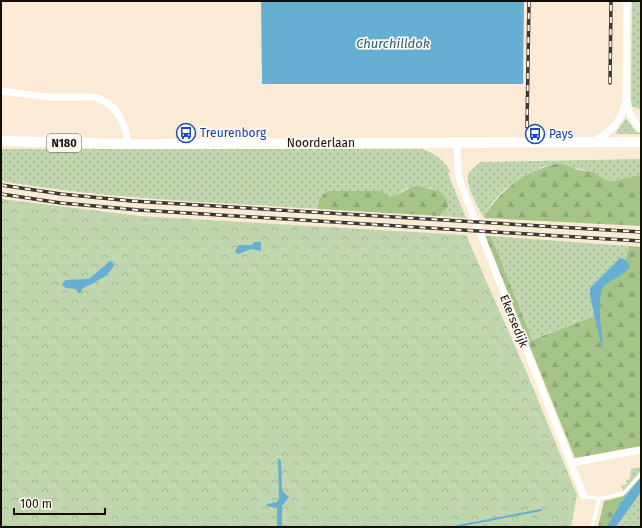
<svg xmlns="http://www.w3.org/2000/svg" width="642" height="528" font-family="'Fira Sans',sans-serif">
<defs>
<pattern id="grass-dots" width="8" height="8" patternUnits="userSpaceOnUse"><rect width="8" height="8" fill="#c0d6ae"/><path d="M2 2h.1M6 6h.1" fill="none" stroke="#a4b694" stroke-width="1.8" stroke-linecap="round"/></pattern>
<pattern id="forest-firs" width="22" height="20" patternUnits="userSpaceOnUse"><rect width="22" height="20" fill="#a4c488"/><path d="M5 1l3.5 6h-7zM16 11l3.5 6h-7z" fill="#8ca774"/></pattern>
<pattern id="park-crowns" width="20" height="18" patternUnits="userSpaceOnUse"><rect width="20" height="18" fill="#c0d6ae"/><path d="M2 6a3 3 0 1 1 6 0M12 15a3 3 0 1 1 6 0" fill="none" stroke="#a4b694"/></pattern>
</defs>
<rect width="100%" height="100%" fill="#fbead5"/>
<!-- grass -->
<g fill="url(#grass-dots)">
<path d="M632,1H640V109L632,106L631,100Z"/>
<path d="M626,118L635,131L641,134H615Z"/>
<path d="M1,149H422C435,153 445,161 451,173L448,172L449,176L466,218L440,216L448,207L447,199L438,191L429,188H407L394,197H389L373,191H327L319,199L318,209C212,202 105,199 1,181Z"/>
<path d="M641,159V175L612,181L603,179L594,172L570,167L544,166L505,189L492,203L484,218C479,208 463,183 469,173C472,169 477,165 480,162Z"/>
<path d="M491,236L629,246L623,267L597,315L531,340Z"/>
<path d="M641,467V471L623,491L622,486L627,484L626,480L630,479L631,469Z"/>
<path d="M641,492V527H616Z"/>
</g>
<!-- forest -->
<g fill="url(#forest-firs)">
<path d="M559,163L579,170L594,172L603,179L612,181L641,175V226L484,218C499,189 528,170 559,163Z"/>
<path d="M416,186L439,191L447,199L448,207L440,216L318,209L319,199L327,191H382L389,197C398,197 406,188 416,186Z"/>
<path d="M485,236H491L532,340L597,315L598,284L623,267L629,246L641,247V446L575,458Z"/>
<path d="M638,475L641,477L622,501L606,527H598L604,501L624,496L623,491Z"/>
</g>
<!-- park -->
<path fill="url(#park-crowns)" d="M1,199L140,216L466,235L526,371L577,495L571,527H1Z"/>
<!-- water -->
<g fill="#67afd2">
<path d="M261,1H524L523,84H262Z"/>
<path d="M254,242H261V251L251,249L238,254L235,251L239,245H252Z"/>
<path d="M620,258C626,259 628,262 630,267C623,276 613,278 605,285C596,291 601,331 603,342L601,344L590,296V288Z"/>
<path d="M110,261L113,262L114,266L106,276L82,289L81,293H78L76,289L66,288L62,285L65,280L89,279Z"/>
<path d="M278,458L281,461L282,491L289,497L282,506V527H277V508L266,506L267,504L277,502L279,499Z"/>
<path d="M641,477V492L616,527H606L622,501Z"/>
</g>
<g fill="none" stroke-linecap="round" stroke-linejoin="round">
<!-- stream -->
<path stroke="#67afd2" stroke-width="2" d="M453,527L541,510"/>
<!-- lane -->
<g stroke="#fff" stroke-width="3.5">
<path d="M584,496L599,499L624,493L641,474"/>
<path d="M592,527L599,499"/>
</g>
<!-- street -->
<g stroke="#fff" stroke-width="7">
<path d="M627,1L626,97C628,110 631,120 641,129"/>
<path d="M1,91L47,97H93C116,102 125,121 128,144"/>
<path d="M594,141C610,132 621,123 625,103"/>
<path d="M457,143L458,171L461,184L584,496"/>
<path d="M571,463L641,450"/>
</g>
<!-- primary -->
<path stroke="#fff" stroke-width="10" d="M1,141L128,144L641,142"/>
<!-- rail casing -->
<g stroke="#3e372e" stroke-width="3.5">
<g id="rail">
<path d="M610,83L611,1"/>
<path d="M527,127L529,1"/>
<path d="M1,185L61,194L132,201L641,232"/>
<path d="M1,194L61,203L139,210L641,241"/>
</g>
</g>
<!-- rail -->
<use href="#rail" stroke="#fdfaf5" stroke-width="2" stroke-dasharray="6" stroke-linecap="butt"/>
</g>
<!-- icons -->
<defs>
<g id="bus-ring" transform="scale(1)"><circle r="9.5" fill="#fdfaf5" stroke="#1a4fb4" stroke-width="1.5"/><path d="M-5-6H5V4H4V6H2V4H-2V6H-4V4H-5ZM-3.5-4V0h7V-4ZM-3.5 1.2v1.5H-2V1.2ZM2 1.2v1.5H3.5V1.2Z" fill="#1a4fb4"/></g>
</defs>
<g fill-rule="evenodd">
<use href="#bus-ring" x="186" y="133"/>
<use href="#bus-ring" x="535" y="134"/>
</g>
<g text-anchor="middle" stroke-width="3.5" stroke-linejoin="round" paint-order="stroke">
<!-- shield labels -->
<rect fill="#fdfaf5" stroke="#59554e" stroke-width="1" x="47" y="134" width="34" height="18" rx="3"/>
<g font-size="11" font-weight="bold" fill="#130e07">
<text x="64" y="147">N180</text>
</g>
<!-- transit labels -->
<g font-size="12" fill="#164399" stroke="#fdfaf5" text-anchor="start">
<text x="200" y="137">Treurenborg</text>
<text x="549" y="138">Pays</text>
</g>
<!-- street labels -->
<g font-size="12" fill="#130e07" stroke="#fdfaf5">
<text x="321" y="147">Noorderlaan</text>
<text transform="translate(514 321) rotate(68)" y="4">Ekersedijk</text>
</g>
<!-- water labels -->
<g font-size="13" font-style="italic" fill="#255d76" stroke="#fdfaf5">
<text x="393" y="48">Churchilldok</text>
</g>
</g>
<!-- border -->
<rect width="642" height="528" fill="none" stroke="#130e07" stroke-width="4"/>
<!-- scale -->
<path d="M14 508v6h91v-6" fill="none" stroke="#130e07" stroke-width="2"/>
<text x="20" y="508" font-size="12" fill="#130e07" stroke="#fdfaf5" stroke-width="3" paint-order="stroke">100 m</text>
</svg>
